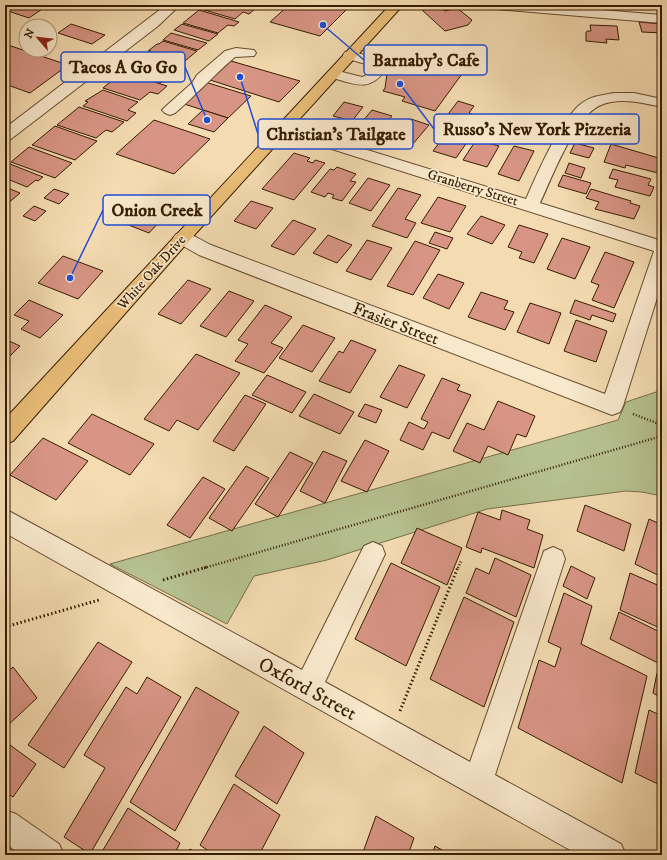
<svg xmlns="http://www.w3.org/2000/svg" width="667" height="860" font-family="'IM FELL DW Pica',serif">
<rect width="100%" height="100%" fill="#f4dbb1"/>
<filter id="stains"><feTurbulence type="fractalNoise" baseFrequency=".005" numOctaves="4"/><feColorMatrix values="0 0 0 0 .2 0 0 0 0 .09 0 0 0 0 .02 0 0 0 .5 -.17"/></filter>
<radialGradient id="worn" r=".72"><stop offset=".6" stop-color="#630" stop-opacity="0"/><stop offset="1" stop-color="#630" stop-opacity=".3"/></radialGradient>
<!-- green -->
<path fill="#b6c18f" stroke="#766f48" d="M662,390V496L642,492L626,491L487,509L327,560L254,576L227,624L110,564L618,420L626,402Z"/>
<!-- building -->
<g fill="#d89585" stroke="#361d01">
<path d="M5,5H21L30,8L34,5H48L29,18L5,10Z"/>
<path d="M206,5H246L256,8L249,14L243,12L235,19L201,9Z"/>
<path d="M289,5H351L320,36L270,22Z"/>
<path d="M439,6L445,11L457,8L472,20L468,25L445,31L422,10Z"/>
<path d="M199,10L239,22L234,26L228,25L218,33L183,23Z"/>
<path d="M639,22L662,24V33L642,32Z"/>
<path d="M71,24L105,35L92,44L58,33Z"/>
<path d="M182,24L218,34L209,41L174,30Z"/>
<path d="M590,25L617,26L619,40L606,39L607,43L586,41V33L587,31H591Z"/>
<path d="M171,33L207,43L198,50L163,40Z"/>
<path d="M163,41L197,51L180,65L146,55L151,51H148L157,44H159Z"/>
<path d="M5,44L68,65L30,93L5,84Z"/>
<path d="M396,48L427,51L467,67L435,111L402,101L405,97L383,91L385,88L390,53Z"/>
<path d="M143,56L180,67L161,83L124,71Z"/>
<path d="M231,61L300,81L279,102L210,80Z"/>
<path d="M122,72L167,86L158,94L150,92L140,100L103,88Z"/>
<path d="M205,82L251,96L228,118L181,103Z"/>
<path d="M103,90L138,102L128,110L136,113L127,121L83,106L88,102L85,101Z"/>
<path d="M458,101L474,106L469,113L484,118L456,158L433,151L446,134H448L455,125L443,121Z"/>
<path d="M344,102L363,107L352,121L333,116Z"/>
<path d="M79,107L124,122L112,132L106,130L96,138L57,125Z"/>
<path d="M203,110L228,118L214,132L188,124Z"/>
<path d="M372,110L392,116L378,135L357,128Z"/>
<path d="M411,119L429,125L412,145L394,139Z"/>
<path d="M154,120L210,139L174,174L116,154Z"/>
<path d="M55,126L97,141L75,160L32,145Z"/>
<path d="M476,140L499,146L487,167L463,160Z"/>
<path d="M575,143L594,148L589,158L570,153Z"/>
<path d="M611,144L662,159L658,173L626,165L625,168L604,162Z"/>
<path d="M514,146L534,151L519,181L498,174Z"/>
<path d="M29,147L72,163L55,178L11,162Z"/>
<path d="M294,153L310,158L307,161L313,163L315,160L325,163L294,200L262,189Z"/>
<path d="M5,162L43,177L38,181L36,180L27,187L5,178Z"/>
<path d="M569,163L585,168L581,178L565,173Z"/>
<path d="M337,167L356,174L350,181L356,182L342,201L332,198L334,195L328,193L325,197L311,192L330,169L334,170Z"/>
<path d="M613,169L651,179L648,185L654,187L650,196L615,187L618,180L609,178Z"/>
<path d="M563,175L591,183L586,194L558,186Z"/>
<path d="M368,178L390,185L371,211L349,203Z"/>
<path d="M5,187L20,193L6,205L5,204Z"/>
<path d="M398,188L421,195L405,219L416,223L407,238L372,226Z"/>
<path d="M54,189L69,194L59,204L44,198Z"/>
<path d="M591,189L631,201L630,203L640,206L634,219L595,209L599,202L586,198Z"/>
<path d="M438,197L466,206L450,232L421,223Z"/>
<path d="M251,201L273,208L256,229L234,221Z"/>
<path d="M34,206L46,211L35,221L23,216Z"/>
<path d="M134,210L161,220L149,233L121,222Z"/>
<path d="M481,216L505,225L492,244L467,234Z"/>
<path d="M293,220L316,229L294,255L271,246Z"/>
<path d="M519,225L548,234L534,263L519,258L522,252L508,247Z"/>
<path d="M435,232L453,238L447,249L429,243Z"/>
<path d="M328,235L352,245L337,263L313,253Z"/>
<path d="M562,238L590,247L575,279L547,269Z"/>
<path d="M367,240L392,248L371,280L346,271Z"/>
<path d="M415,241L440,250L413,295L387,286Z"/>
<path d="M605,252L634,262L614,308L592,300L599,285L591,282Z"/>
<path d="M63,256L103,271L78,299L38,283Z"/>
<path d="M438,274L464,283L449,309L423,298Z"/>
<path d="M188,280L211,289L181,324L158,314Z"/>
<path d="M229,291L254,301L226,337L200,326Z"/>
<path d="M481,292L508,301L504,309L514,312L505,330L468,317Z"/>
<path d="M29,300L63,315L40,338L21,329L29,321L14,315Z"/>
<path d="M575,300L616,314L613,322L592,315L590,320L570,313Z"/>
<path d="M530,303L561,313L549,344L517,332Z"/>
<path d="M265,305L292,317L271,343L283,348L264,373L235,361L248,344L238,340Z"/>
<path d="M576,320L607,331L596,362L564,351Z"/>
<path d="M303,325L335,338L312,372L279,358Z"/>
<path d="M5,339L20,346L5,361Z"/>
<path d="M351,340L376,350L350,393L319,381L339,351L343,353Z"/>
<path d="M196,354L240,373L198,430L177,420L169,431L144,419Z"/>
<path d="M399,365L425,375L407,408L380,397Z"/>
<path d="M267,375L306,392L292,413L252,395Z"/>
<path d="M442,378L460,385L457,390L471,395L449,439L432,432L423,450L400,440L409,422L424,429L428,422L421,419Z"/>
<path d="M314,394L354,412L340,434L299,416Z"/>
<path d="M245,395L266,404L234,451L213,441Z"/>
<path d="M498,401L535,416L526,437L517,434L508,455L488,446L480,463L453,451L467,423L484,430Z"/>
<path d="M365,404L382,410L376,423L358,416Z"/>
<path d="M92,414L154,444L130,475L68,443Z"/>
<path d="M43,438L88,461L56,500L10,475Z"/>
<path d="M365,440L389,451L367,492L341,481Z"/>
<path d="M323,451L347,461L325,503L300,491Z"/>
<path d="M290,452L313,463L278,517L255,504Z"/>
<path d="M246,466L269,478L232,531L209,518Z"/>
<path d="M203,477L225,489L190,538L167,525Z"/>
<path d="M585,505L631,524L624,551L577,531Z"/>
<path d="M502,510L530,520L527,529L543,535L534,568L482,548L481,553L466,547L478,512L500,520Z"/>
<path d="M649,519L662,525V577L635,564Z"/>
<path d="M417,528L462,548L447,585L401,563Z"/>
<path d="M495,558L531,575L516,617L466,593L476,568L489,574Z"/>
<path d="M391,563L440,587L406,666L355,639Z"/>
<path d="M571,566L595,578L587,599L563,586Z"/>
<path d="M630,573L662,587V629L620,610Z"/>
<path d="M564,593L592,606L581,644L647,676L622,783L518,728L539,660L555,667L561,648L548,642Z"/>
<path d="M464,597L514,622L484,707L430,679Z"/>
<path d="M619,612L662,633V665L610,639Z"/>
<path d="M98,642L132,662L64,768L28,745Z"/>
<path d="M13,667L37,698L5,728V674Z"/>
<path d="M657,673L662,676V698L653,693Z"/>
<path d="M147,677L181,697L90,854L64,837L105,768L84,755L126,687L137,694Z"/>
<path d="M196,687L239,712L175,831L130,802Z"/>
<path d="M649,710L662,716V786L635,773Z"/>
<path d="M264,726L304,753L277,804L235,776Z"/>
<path d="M10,745L36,764L13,797L5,792V752Z"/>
<path d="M234,784L280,815L259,855H214L200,845Z"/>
<path d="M128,808L180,843L174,855H100Z"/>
<path d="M376,816L414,838L408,855H362Z"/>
<path d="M435,846L451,855H432Z"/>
<path d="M190,849L199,855H186Z"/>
</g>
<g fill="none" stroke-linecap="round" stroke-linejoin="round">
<!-- minor casing -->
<g stroke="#664c2d" stroke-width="2">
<g id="minor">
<path d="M166,5H180L158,26L11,139L5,141V128Z"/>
<path d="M490,5H542L662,15V23L496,9L491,8Z"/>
<path d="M236,48L254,50L256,53L254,56L235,57C214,75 196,95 175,113L170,115L165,113L162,110L165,107L192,83L197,75L225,51Z"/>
<path d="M350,51L379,59L384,62L386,69C369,94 353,83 329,77L327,74L329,71L334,70L362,77L365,76L372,68L369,65L345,58L343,55L345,52Z"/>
<path d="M614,93H634L662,99V107C643,103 620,97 601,105C575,115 552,178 540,203L662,241V282L623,406L620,412L612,415L199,255L176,242L173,238L176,234C188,230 200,240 211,245L605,394L654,251L297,138L280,129L277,126L280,123C290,120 299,127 309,132L526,199C537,174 561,118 582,103C591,96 603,95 614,93Z"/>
<path d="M5,509L302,670L364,546L373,542L382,546L385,554L325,682L470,762L544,551L553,547L562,551L565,559L495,775L621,844L626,855H579L5,533Z"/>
<path d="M5,810L16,814L59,844L64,855H21L5,843Z"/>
</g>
</g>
<!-- major casing -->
<g stroke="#361d01" stroke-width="2">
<path id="major" d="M390,5H403L188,242L13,441L5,444V419Z"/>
</g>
<!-- path-far1 -->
<g stroke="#361d01" stroke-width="2.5" stroke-dasharray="1 2" stroke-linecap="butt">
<path d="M633,414L662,425"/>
<path d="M204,568L662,436"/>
<path d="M458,568L461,561"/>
</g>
<!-- path -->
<g stroke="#361d01" stroke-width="3" stroke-dasharray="1.5 2.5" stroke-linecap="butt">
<path d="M163,580L207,567"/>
<path d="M5,627L99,600"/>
<path d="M400,711L458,567"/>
</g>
<!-- minor -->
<use href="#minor" fill="#f8e8cc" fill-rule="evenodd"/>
<!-- major -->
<use href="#major" fill="#eabe78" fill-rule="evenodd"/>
</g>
<g text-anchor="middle" stroke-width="3.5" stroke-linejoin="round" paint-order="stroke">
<!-- far-street labels -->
<g font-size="14" fill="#361d01" stroke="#f8e8cc">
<text transform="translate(473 187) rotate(17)" y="5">Granberry Street</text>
<text transform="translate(151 272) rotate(-48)" y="5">White Oak Drive</text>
</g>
<!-- street labels -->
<g font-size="17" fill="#361d01" stroke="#f8e8cc">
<text transform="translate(396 323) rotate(21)" y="6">Frasier Street</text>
</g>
<!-- near-street labels -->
<g font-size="20" fill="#361d01" stroke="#f8e8cc">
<text transform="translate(308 688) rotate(29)" y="7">Oxford Street</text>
</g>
</g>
<!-- callouts -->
<path fill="none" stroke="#1d4ed8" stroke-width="1.5" d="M323 25L364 60M207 120L185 67M400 84L434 129M240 77L258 134M70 278L103 210"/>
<g fill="#1d4ed8" stroke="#f8e8cc" stroke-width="1.5">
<circle cx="323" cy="25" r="4"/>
<circle cx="207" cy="120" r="4"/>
<circle cx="400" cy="84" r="4"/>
<circle cx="240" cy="77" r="4"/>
<circle cx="70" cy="278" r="4"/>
</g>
<g fill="#f8e8cc" stroke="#1d4ed8" stroke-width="1.5">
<rect x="364" y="45" width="123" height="30" rx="4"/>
<rect x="61" y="52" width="124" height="30" rx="4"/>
<rect x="434" y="114" width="205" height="30" rx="4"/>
<rect x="258" y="119" width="155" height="30" rx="4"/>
<rect x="103" y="195" width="107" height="30" rx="4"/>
</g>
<g font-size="18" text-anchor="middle" font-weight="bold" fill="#361d01">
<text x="426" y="66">Barnaby's Cafe</text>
<text x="123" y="73">Tacos A Go Go</text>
<text x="537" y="135">Russo's New York Pizzeria</text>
<text x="336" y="140">Christian’s Tailgate</text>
<text x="157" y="216">Onion Creek</text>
</g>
<!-- margin -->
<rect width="667" height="860" fill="none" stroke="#f4dbb1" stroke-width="20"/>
<rect x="6" y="6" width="655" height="848" fill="none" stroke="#361d01" stroke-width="2"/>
<rect x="10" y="10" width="647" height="840" fill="none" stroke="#361d01"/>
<!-- north arrow -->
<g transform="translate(38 38) rotate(298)"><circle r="19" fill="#f8e8cc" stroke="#aa977b"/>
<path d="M0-3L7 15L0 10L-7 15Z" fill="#8f2418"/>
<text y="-6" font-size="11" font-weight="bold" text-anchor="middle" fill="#361d01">N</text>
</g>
<rect width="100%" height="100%" filter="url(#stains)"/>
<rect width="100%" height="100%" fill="url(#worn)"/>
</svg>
